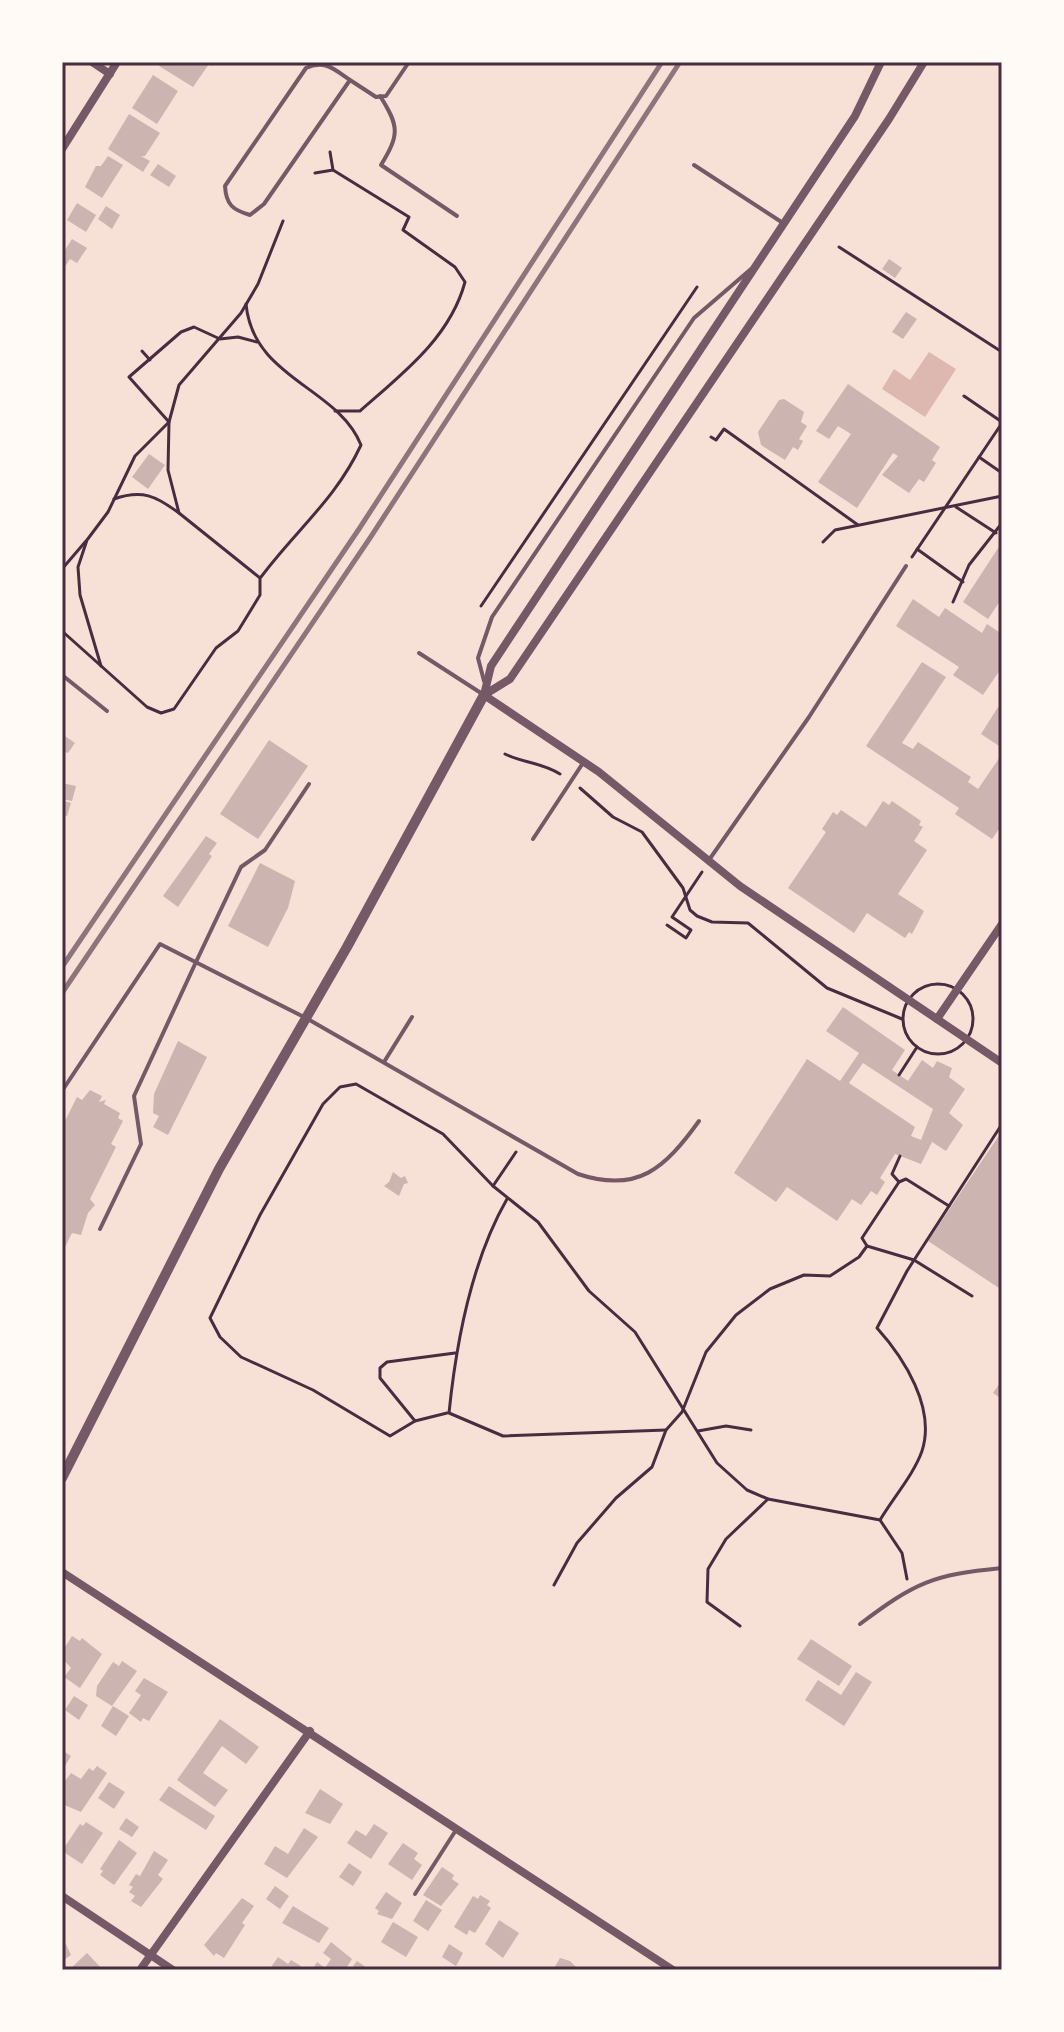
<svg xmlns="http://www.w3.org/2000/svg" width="1064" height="2032" font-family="Bitter,serif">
<rect width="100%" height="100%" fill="#f7e1d7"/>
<!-- water -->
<path fill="#dcb8b0" d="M929,352L956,369L925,417L882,389L894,369L910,380Z"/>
<!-- building -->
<g fill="#ccb4b1" fill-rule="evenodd">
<path d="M162,62H215L212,66L209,64L193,87L159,66Z"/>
<path d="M153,75L178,91L157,124L132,108Z"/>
<path d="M129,114L160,133L145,156H141L150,161L143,172L108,149Z"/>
<path d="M108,156L123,165L102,198L85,187L96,166H101Z"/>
<path d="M158,164L176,176L169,187L150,175Z"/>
<path d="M77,203L96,215L86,232L67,220Z"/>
<path d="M106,206L120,215L112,229L98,219Z"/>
<path d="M72,239L87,248L77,263L70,259L62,271V248L65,250Z"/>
<path d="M889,259L902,268L895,278L882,269Z"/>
<path d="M906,312L917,319L903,339L892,332Z"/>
<path d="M848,384L940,447L932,460L936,463L924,482L919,479L909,493L882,475L898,456L893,453L857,508L818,482L851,434L838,426L829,439L816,431Z"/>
<path d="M784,399L804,412L801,422L807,426L799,439L803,441L798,450L793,447L785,460L761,445L758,432L779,400Z"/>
<path d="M149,454L165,465L148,489L132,477Z"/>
<path d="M1002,542V598L988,619L963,602Z"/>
<path d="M913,599L939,617L945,608L982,633L987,624L1002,634V667L983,695L953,675L959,667L896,626Z"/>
<path d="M922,662L946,677L902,743L913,749L918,742L971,777L968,782L978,789L1002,754V825L992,839L955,814L959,808L866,746Z"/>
<path d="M998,707L1002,710V748L981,734Z"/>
<path d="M62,734L75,743L68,753L62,751Z"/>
<path d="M269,740L308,766L258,839L220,814Z"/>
<path d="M62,783L76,786L72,801L62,799Z"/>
<path d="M62,800L71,803L67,816L62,815Z"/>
<path d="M883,801L889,805L892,801L921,821L919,825L923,827L914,841L927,850L898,894L924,911L912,934L909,932L905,938L867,913L854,933L788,888L826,832L822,829L833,812L837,815L841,810L866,827Z"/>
<path d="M206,836L217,843L209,854L212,856L178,907L163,896Z"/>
<path d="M260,863L295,881L288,908L268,947L228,926Z"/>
<path d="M843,1007L905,1050L892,1070L908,1081L922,1060L933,1068L937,1061L952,1068L949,1077L965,1089L949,1113L963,1125L946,1151L932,1142L921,1164L895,1154L880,1178L885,1182L877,1195L871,1191L861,1205L852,1199L837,1221L787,1187L776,1202L734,1173L807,1059L840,1081L859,1053L826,1031ZM863,1063L933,1109L921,1140L911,1136L915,1127L849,1083Z"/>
<path d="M178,1041L207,1057L168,1135L153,1127L159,1116L153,1113L154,1094Z"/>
<path d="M90,1090L102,1096L99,1102L106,1100L104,1104L120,1113L118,1118L123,1121L111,1144L116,1147L90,1199L95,1205L88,1213L81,1235L72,1233L62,1253V1120L65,1121L77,1097L82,1100Z"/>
<path d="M1002,1131L1001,1203L1002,1290L928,1241Z"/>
<path d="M393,1172L401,1178L405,1176L408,1183L404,1184L399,1196L384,1186L389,1182Z"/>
<path d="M1002,1380V1399L993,1393Z"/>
<path d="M72,1636L80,1641L82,1638L102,1654L80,1688L64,1677L71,1668L62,1658V1652Z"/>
<path d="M811,1639L852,1666L839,1686L797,1659Z"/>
<path d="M122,1661L137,1671L112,1706L96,1696L97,1686L113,1662L119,1666Z"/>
<path d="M856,1672L872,1682L844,1726L805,1700L818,1680L841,1695Z"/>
<path d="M144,1678L168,1692L149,1721L143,1718L141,1722L129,1713L141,1695L135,1691Z"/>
<path d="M74,1696L88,1705L79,1720L65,1710Z"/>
<path d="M113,1706L129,1716L116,1736L101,1726Z"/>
<path d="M220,1719L259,1747L246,1764L222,1746L203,1773L228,1790L215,1807L177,1780Z"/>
<path d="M62,1750L71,1756L62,1771Z"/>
<path d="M97,1766L107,1773L81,1812L62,1804V1785L71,1773L81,1779L89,1768L93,1771Z"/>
<path d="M109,1782L125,1792L114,1809L98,1798Z"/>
<path d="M169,1786L215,1816L206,1830L159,1800Z"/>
<path d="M320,1789L343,1804L330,1824L305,1813Z"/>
<path d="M126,1818L139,1827L132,1837L119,1829Z"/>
<path d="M86,1822L103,1833L82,1864L62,1851L80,1824L83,1826Z"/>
<path d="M374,1824L388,1833L371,1859L347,1843L356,1830L366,1836Z"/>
<path d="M304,1828L318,1837L287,1878L264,1864L275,1846L288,1854Z"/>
<path d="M119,1840L137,1853L114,1885L100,1875L103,1871L100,1869Z"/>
<path d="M403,1843L418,1853L414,1859L422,1865L412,1880L388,1864Z"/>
<path d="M154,1851L168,1860L158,1875L163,1879L141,1907L131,1901L135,1896L129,1892L133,1887L129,1885L136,1874L140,1876Z"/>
<path d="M349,1863L362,1872L353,1886L339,1877Z"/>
<path d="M442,1867L454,1875L452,1879L459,1884L441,1906L423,1895Z"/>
<path d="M275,1886L289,1896L280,1909L266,1899Z"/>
<path d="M386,1892L402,1903L392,1919L377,1914L379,1911L375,1908Z"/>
<path d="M480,1895L490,1901L487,1905L491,1908L475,1933L469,1930L467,1935L454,1927L473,1896L478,1899Z"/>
<path d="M242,1898L254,1906L242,1923L245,1925L224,1958L216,1953L214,1956L204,1945Z"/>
<path d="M426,1900L442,1910L428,1931L413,1921Z"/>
<path d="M293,1906L329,1928L319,1943L282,1923Z"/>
<path d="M499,1920L519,1933L503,1958L485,1944Z"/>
<path d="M393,1922L418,1937L406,1957L381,1942Z"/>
<path d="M62,1936L71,1955L62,1961Z"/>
<path d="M331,1942L352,1959L345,1970H312L317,1962L325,1968L331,1959L323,1953Z"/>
<path d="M449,1944L463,1953L456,1966L442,1957Z"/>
<path d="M87,1953L103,1970H69Z"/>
<path d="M278,1957L288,1964L291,1960L301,1966L298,1970H269Z"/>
<path d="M560,1958L570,1961L579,1970H553Z"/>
<path d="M357,1961L370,1970H356L353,1966Z"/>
</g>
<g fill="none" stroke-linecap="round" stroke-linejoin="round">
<!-- path -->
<g stroke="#4a2c40" stroke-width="3">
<path d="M330,152L333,170"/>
<path d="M315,173L333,170L409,217L403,230L455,267L465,282C450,338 402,374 360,411H335"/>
<path d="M839,247L1002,352"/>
<path d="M246,304C253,379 338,387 361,445C336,499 296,530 261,577"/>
<path d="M142,351L150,360"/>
<path d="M964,396L1002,422"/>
<path d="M711,437L716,440L724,429L858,525"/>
<path d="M979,457L1002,473"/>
<path d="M114,499C142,489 156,496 179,513"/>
<path d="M956,507L996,533"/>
<path d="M823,542L835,530L1002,496"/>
<path d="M917,549L963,582"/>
<path d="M912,557L1002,423"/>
<path d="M62,569L86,541"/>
<path d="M953,602L969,565L1002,523"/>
<path d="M481,606L697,287"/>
<path d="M62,631L147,707L161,713L174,709L216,648L238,631L260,595V578L179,513L168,470L169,422L179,385L241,313L258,284L283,221"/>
<path d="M101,666L80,595L78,567L87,540L108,512L135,456L169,422L129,377L181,332L194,327L220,339L238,337L257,342"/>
<path d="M505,754C526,764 541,762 560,774"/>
<path d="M580,788L613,817L642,832L683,888L690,910L697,916L712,922L748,923L827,988L902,1019"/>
<path d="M667,925L686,938L691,930L672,917L702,872"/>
<circle cx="938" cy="1019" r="35"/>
<path d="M899,1075L917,1047"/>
<path d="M516,1152L493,1186L538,1222L589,1291L635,1332L717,1463L747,1490L768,1499L880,1520L902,1553L907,1579"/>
<path d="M899,1182L892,1174L900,1156"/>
<path d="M507,1199C472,1260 456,1344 449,1413L503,1436L666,1430"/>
<path d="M949,1206L906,1179L899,1182L862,1238L867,1246L914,1260L972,1296"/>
<path d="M447,1413L415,1421L380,1378V1368L387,1362L455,1353"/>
<path d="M415,1421L390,1436L313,1390L241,1357L220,1337L210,1318L260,1215L323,1104L340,1087L356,1084L443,1134L493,1186"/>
<path d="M698,1431L726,1426L751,1430"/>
<path d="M880,1520C893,1498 914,1474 922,1451C936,1408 904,1358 877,1328L907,1271L1002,1124"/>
<path d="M554,1585L577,1543L616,1498L652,1467L666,1430L682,1412L706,1352L736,1315L770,1289L804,1275L830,1276L859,1257L867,1246"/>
<path d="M740,1626L707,1602L708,1569L726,1539L768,1499"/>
</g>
<!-- service -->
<g stroke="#755966" stroke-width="4">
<path d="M350,80C335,70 325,59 306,68L225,186C226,205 233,210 250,215L264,204L350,80L376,97L386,96L409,62"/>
<path d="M380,96C400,127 399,135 381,165L457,216"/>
<path d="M694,165L783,223"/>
<path d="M419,653L484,695"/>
<path d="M62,675L107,711"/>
<path d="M484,681L478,658L492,617L694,318L751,269"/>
<path d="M533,839L583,763"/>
<path d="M709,860L809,717L906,566"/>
<path d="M384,1062L412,1017"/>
<path d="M62,1091L160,944L306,1018L578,1174C638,1194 665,1168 699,1121"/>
<path d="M100,1229L141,1144L134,1096L196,962L241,867L265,850L309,784"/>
<path d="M860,1624C916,1582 932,1575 1002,1568"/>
<path d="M415,1894L456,1830"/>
</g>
<!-- minor -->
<g stroke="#755966" stroke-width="8">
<path d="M92,62L110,74"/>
<path d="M62,149L117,62"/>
<path d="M484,695L510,679L889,119L924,62"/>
<path d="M484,695L491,666L855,116L881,62"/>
<path d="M484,695L599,772L740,886L1002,1063"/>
<path d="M937,1019L1002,924"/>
<path d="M62,1572L673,1970"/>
<path d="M62,1896L173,1970"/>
<path d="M140,1970L310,1731"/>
</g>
<!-- tertiary -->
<path stroke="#755966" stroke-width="10" d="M62,1478L219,1169L347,947L484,695"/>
<!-- rail -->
<g stroke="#8f747c" stroke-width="5">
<path d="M62,967L359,529L662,62"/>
<path d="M62,993L370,538L680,62"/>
</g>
</g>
<!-- border -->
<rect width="1064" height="2032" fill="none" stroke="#fffaf5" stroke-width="128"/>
<rect x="64" y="64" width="936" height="1904" fill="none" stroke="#4a2c40" stroke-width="3"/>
</svg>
